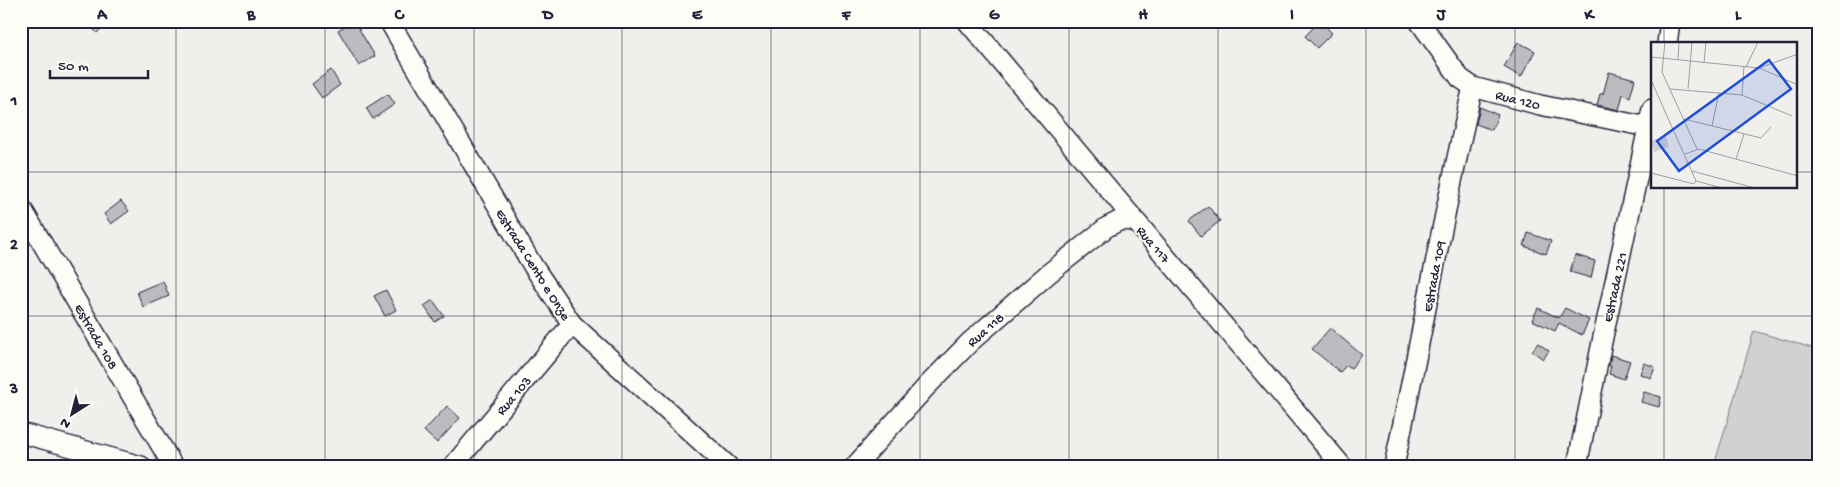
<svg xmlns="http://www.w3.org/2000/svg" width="1840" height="487" font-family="'Gochi Hand',sans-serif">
<rect width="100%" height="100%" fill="#f0efec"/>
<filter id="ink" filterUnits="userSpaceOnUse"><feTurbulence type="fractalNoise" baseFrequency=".02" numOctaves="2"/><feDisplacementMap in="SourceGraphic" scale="10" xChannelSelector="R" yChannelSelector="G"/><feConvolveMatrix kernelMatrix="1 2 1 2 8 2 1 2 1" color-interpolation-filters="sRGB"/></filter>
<g filter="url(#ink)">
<!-- green -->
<path fill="#d2d1d1" stroke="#7a7a86" d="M1754,331L1819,350V466H1714Z"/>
<!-- building -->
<g fill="#bcbcc0" stroke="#22223b">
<path d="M85,21H109L97,33Z"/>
<path d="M354,21L375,56L359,66L338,30Z"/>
<path d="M1320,21L1332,33L1317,48L1305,36Z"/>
<path d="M1518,42L1535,51L1521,77L1504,67Z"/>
<path d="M331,70L340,85L322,98L312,84Z"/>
<path d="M1609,72L1635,79L1630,97L1623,94L1619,110L1597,105L1600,94H1603Z"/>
<path d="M388,94L395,104L373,119L366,108Z"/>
<path d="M1480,107L1498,115L1492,130L1476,124Z"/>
<path d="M121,201L129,211L111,224L104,214Z"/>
<path d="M1208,206L1220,221L1201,236L1189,221Z"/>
<path d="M1528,233L1551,241L1546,254L1524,246Z"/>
<path d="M1575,255L1595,261L1591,278L1570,272Z"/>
<path d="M163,281L169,296L143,307L137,292Z"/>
<path d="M386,290L396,310L385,316L374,296Z"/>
<path d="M433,300L444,316L435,322L424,306Z"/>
<path d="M1538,308L1559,318L1565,308L1589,320L1582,335L1559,323L1555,331L1532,320Z"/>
<path d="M1330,328L1362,355L1351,368L1347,365L1340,372L1312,349Z"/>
<path d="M1538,343L1549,351L1543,359L1532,351Z"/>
<path d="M1611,355L1630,361L1624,379L1609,374L1611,366H1609Z"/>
<path d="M1644,363L1655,367L1651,378L1640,374Z"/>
<path d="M1644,392L1661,397L1659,407L1641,402Z"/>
<path d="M447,406L460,418L437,443L424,431Z"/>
</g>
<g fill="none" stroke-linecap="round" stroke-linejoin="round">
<!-- minor casing -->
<g stroke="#22223b" stroke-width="22">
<g id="minor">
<path d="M389,21L533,266L572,324L728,466"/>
<path d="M967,21L1342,466"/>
<path d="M1419,21L1460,78L1473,87L1540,105L1648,127"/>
<path d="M1667,44L1670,21"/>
<path d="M21,207L173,466"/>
<path d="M21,433L141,466"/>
<path d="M453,466L572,324"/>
<path d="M855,466L926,387L970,342L1048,274L1107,227L1121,220L1135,221"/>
<path d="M1394,466C1421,340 1443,213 1473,87"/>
<path d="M1577,466L1603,337L1652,109"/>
</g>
</g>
<!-- minor -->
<use href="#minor" stroke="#fdfcf7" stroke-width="19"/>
</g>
</g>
<!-- grid -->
<path fill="none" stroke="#22223b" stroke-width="1" stroke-opacity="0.55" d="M176,21V466M325,21V466M474,21V466M622,21V466M771,21V466M920,21V466M1069,21V466M1218,21V466M1366,21V466M1515,21V466M1664,21V44M21,172H1652M1796,172H1819M1664,188V466M21,316H1819"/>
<g text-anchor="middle" stroke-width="4" stroke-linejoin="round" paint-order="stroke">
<!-- street labels -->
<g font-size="14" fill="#22223b" stroke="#fdfcf7">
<text transform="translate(1518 99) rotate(14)" y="5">Rua 120</text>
<text transform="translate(1154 244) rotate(50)" y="5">Rua 117</text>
<text transform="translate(534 264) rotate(58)" y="5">Estrada Cento e Onze</text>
<text transform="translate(1433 276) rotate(-79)" y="5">Estrada 109</text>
<text transform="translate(1614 287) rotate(-77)" y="5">Estrada 221</text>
<text transform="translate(985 329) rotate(-41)" y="5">Rua 118</text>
<text transform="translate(97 336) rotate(60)" y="5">Estrada 108</text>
<text transform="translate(513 395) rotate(-50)" y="5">Rua 103</text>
</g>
</g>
<!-- overview -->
<g transform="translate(1651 42)">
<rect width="146" height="146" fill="#f0efec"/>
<path d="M15,94L18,105L3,110L0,99Z" fill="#d2d1d1"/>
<path fill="none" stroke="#9e9da5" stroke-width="1" d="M14,0L11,30L46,107M0,15L108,26L147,43M27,18L28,0M53,21L55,0M95,25L107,0M108,26L147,12M0,38L45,139M19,47L91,53L141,74M37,47L41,0M91,53L93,24M33,77L110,96L120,85M61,84L68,50M34,112L48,107L147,134M85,117L93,92M41,129L104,146M0,131L43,142L45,139M45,139L71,146"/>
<path fill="#1d4ed8" fill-opacity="0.15" stroke="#1d4ed8" stroke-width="2.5" d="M118,18L140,47L28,129L6,99Z"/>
<rect width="146" height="146" fill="none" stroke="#22223b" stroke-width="2.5"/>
</g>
<!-- margin -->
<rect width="1840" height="487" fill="none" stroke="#fdfcf7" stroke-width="55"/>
<!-- north arrow -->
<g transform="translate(72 414) rotate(216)" stroke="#fdfcf7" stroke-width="4" paint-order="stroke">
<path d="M0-4L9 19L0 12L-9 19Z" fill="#22223b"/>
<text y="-8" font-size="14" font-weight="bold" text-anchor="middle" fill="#22223b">N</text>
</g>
<!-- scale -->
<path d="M50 70v8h98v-8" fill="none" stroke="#22223b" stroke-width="2.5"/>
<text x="58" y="70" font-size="15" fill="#22223b" stroke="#fdfcf7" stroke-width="4" paint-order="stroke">50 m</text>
<rect x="28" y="28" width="1784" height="432" fill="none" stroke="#22223b" stroke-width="2"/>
<g font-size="16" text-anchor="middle" font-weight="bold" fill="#22223b">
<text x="102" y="19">A</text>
<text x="251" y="19">B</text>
<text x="399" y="19">C</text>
<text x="548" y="19">D</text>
<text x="697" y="19">E</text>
<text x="846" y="19">F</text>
<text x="994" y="19">G</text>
<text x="1143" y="19">H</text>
<text x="1292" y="19">I</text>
<text x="1441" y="19">J</text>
<text x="1589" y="19">K</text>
<text x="1738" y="19">L</text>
<text x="14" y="105">1</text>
<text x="14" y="249">2</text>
<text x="14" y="393">3</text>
</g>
</svg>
